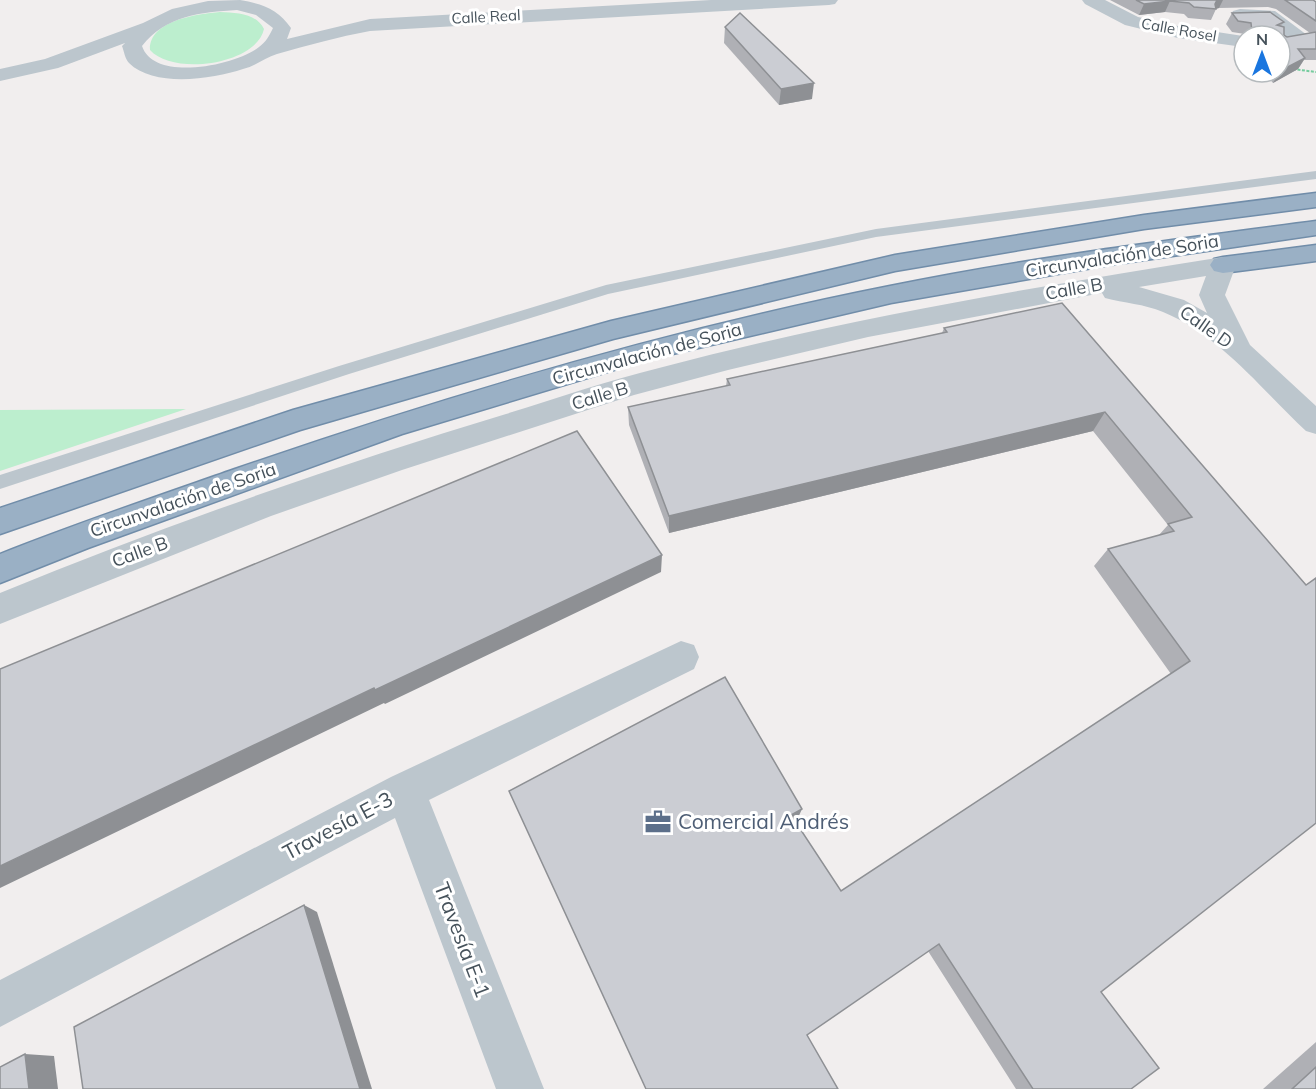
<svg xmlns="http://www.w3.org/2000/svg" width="1316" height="1089" font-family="Mulish,sans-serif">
<rect width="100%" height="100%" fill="#f1eeee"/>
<!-- green -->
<g fill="#bceece">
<path d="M220,12C237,13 256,13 264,29C256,65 173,76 150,50C149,20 198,14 220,12Z"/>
<path d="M186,409L0,471V410Z"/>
</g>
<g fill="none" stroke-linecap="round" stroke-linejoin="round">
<!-- trunk casing -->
<g stroke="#718da9" stroke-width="3">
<g id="trunk">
<path d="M1316,193V207L1144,229L895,271L613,339L300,430L0,534V508L293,410L611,321L895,255L1144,215Z"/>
<path d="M1316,221V235L1104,266L891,303L647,360L402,434L88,548L0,583V554C78,523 158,496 238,468C452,394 668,330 890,286C1031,257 1174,240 1316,221Z"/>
<path d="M1316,245V261L1223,273L1214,271L1210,265L1214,259L1223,257Z"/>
</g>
</g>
<!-- path -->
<path stroke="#75cc9e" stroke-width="2" stroke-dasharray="3 1.5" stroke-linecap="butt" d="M1293,69L1316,72"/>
<!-- service -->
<path fill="#bcc6cd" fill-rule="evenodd" d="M1316,171V179L876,237L608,294L349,374L0,489V475L339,366L606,285L876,229Z"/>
<!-- minor -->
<g fill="#bcc6cd" fill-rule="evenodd">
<path d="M240,0C263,4 278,9 291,28L287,39L370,19L711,0H838L835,4L829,5L370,31C338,37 308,45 277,54C265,58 255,66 243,69C213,79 154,88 129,63C125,59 124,51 122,46L125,43L58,68L0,81V69L45,59L143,23L172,9L208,1ZM237,10L256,15L273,28C269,36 266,42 259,47C236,65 154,83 142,46C165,16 201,12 237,10Z"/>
<path d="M1082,0H1105L1138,17L1178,26L1243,36L1244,42L1236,46L1178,38L1125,25L1085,4Z"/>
<path d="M1240,9L1275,11L1311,38L1308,42L1280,46V36H1273L1283,34L1264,21L1233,19L1231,15L1233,11Z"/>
<path d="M1223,257L1232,259L1236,265L1225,295L1250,345L1316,406V434L1306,431C1262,390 1220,335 1163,312C1144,304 1124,303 1105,298L1102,293L868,337L728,370L634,395L402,470L271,516L0,624V593C166,525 334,466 506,414C557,398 607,381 659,368C844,319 1034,287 1223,257ZM1206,276L1199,295L1207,313L1184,300L1139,287Z"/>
<path d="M681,641L694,645L699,657L694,669L429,800L544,1089H496L395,818L0,1027V980L391,777Z"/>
</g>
<!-- trunk -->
<use href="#trunk" fill="#9ab0c5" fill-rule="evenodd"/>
</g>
<!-- wall -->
<g fill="#afb0b5">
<path d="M1110,0H1313L1316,2V60H1304L1298,69L1273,83L1264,72H1280V36H1245V34L1232,32L1226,24L1232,13L1284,22L1281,26L1284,35L1287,37L1310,33L1276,9L1268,7L1219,8L1216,9L1211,20L1188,18L1184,14L1165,12L1139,15Z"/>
<path d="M725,27L812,99L779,105L724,43Z"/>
<path d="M1062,303L1306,585L1101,992L1131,1089H1016L928,951L509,791L797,820L795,821L841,891L1171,674L1094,566L1108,549L1158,536L1168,525L1093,431L669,533L629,425L628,407L726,386L727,379L942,333L944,328Z"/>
<path d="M1316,1042V1089H1263Z"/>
</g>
<!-- shaded-wall -->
<g fill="#8e9094">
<path d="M1217,0H1223L1219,8L1215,9H1212Z"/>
<path d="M1170,1L1165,12L1139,15L1144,4Z"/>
<path d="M1305,58L1298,69L1273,83L1280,71Z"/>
<path d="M814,83L812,99L779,105L781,89Z"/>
<path d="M1105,412L1093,431L669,533V516Z"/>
<path d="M662,555L661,572L385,704L384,703L0,888V866L374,688Z"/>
<path d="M802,809L797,820L786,825L791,815Z"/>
<path d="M304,905L317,912L372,1089H360Z"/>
<path d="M25,1054L54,1056L58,1089H29Z"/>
</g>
<!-- building -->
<g fill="#cbcdd3" stroke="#8e9094" stroke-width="1.5">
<path d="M1136,0H1217L1215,4L1216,9L1194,7L1189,3L1170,1L1144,4Z"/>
<path d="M1285,0H1313L1316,2V21Z"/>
<path d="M1270,12L1284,22L1277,25L1284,27V35L1287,37L1316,32V49H1298L1305,58L1280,71V36H1251L1249,34L1252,32L1251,23L1238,21L1232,13Z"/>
<path d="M740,13L814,83L781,89L725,27Z"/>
<path d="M1062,303L1306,585L1316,578V823L1101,992L1159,1068L1131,1089H1033L939,944L807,1035L838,1089H646L509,791L725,677L802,809L791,815L841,891L1190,661L1108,549L1174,531L1168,524L1192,517L1105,412L669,516L628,407L730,385L727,379L947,332L944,328Z"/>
<path d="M577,431L662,555L375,690L374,688L0,866V669Z"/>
<path d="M304,905L360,1089H83L74,1027Z"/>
<path d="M25,1054L29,1089H0V1067Z"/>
<path d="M1316,1067V1089H1292Z"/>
</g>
<!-- icons -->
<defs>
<g id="office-bare" transform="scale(2.07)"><path d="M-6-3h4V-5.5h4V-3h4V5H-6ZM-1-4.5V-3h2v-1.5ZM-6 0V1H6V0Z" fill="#5c6f8a" stroke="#fff" stroke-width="2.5" paint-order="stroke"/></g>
</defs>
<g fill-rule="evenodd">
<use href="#office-bare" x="658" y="822"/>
</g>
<g text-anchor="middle" stroke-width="6" stroke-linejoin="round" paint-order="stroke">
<!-- far-street labels -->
<g font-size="15" fill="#46525b" stroke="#fff">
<text transform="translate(486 17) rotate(-3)" y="5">Calle Real</text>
<text transform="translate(1179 30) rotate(10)" y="5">Calle Rosel</text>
</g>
<!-- street labels -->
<g font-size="18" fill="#46525b" stroke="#fff">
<text transform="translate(1122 256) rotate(-9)" y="6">Circunvalación de Soria</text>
<text transform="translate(1074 289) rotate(-10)" y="6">Calle B</text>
<text transform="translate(1206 327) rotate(35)" y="6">Calle D</text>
<text transform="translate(647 354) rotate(-15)" y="6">Circunvalación de Soria</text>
<text transform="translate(600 396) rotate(-17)" y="6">Calle B</text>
<text transform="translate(183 500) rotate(-19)" y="6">Circunvalación de Soria</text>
<text transform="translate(140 552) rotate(-20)" y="6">Calle B</text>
</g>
<!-- near-service labels -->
<g font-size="21" fill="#4e5e75" stroke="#fff" text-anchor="start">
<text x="678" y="829">Comercial Andrés</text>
</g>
<!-- near-street labels -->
<g font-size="21" fill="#46525b" stroke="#fff">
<text transform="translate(338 826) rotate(-28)" y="7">Travesía E-3</text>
<text transform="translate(462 940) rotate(69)" y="7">Travesía E-1</text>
</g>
</g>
<!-- north arrow -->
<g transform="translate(1262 54)"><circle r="28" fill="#ffffff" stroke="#b5babd" stroke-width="1.5"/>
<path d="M0-4.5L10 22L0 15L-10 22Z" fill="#1a76df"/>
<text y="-9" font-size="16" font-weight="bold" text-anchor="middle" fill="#46525b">N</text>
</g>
</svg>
